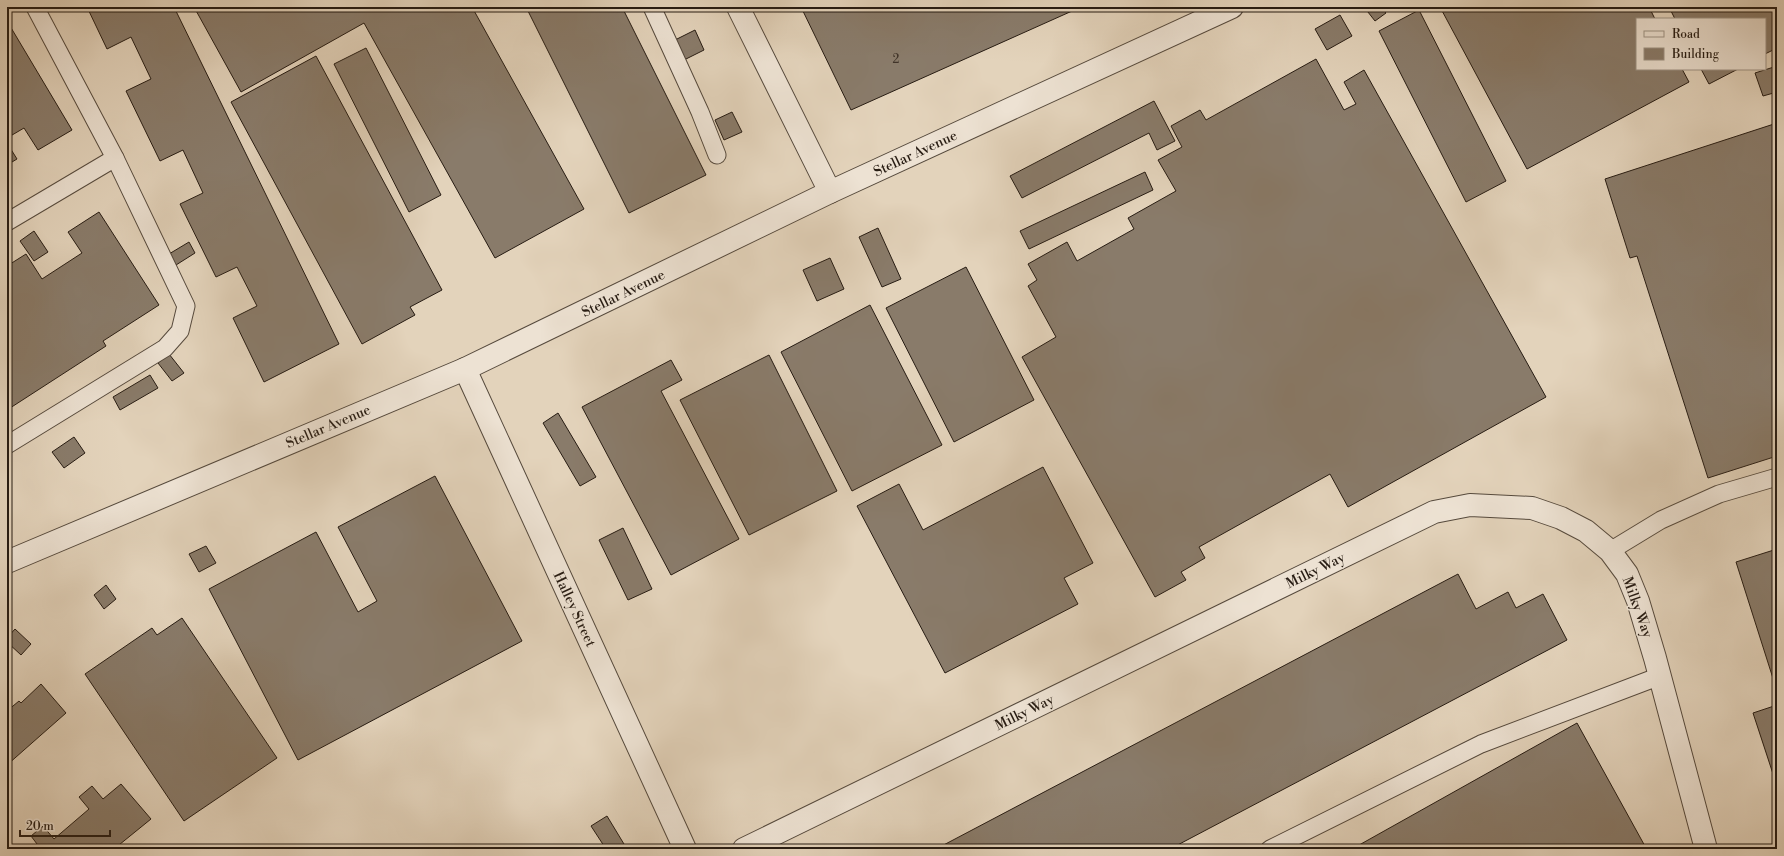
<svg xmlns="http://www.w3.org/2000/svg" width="1784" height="856" font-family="'Libre Bodoni',serif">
<rect width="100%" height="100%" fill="#e3d3bb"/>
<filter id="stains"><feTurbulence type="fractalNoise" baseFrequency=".005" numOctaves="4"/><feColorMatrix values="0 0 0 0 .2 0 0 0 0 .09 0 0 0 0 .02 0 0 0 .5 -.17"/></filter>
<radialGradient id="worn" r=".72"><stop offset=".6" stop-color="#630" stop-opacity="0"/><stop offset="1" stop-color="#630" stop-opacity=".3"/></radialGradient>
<!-- building -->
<g fill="#897b6a" stroke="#271c13">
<path d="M87,7H174L339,344L264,382L233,318L257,306L237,267L216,277L180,204L203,193L183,150L160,161L126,91L151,79L131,37L107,49Z"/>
<path d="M194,7H472L584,209L495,258L364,23L241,92Z"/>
<path d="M526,7H622L706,175L629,213Z"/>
<path d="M801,7H1081L851,110Z"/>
<path d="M1364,7H1381L1386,13L1375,21Z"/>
<path d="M1440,7H1649L1655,19H1637V69H1682L1689,82L1527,169Z"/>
<path d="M1669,7H1777V48L1765,54V19H1675Z"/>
<path d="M1419,10L1506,181L1466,202L1379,31Z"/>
<path d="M1340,15L1352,36L1327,50L1315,29Z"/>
<path d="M7,21L72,130L38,150L24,128L7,138Z"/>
<path d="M695,30L704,50L684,60L675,40Z"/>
<path d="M366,48L441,195L409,212L334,64Z"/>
<path d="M316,56L442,290L410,307L415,315L362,344L231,102Z"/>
<path d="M1316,59L1344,110L1356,104L1344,82L1364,70L1546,397L1348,507L1330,474L1199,547L1205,558L1181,572L1186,580L1155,597L1022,357L1056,337L1028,286L1037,280L1028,264L1067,242L1077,261L1134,229L1128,218L1176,191L1158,160L1182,147L1171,126L1200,110L1206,120Z"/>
<path d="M1777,66V92L1763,96L1755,73Z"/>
<path d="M1701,69H1738L1709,84Z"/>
<path d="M1154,101L1175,141L1157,150L1149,133L1022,198L1010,176Z"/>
<path d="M732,112L742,132L724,140L715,120Z"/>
<path d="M1777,123V456L1708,478L1637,256L1630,258L1605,179Z"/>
<path d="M7,143L17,159L7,165Z"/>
<path d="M1145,172L1153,190L1029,249L1020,231Z"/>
<path d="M99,212L159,305L103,341L106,346L7,410V266L26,254L42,279L82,253L68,232Z"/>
<path d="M878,228L901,279L882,287L859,237Z"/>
<path d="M34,231L48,252L34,261L20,241Z"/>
<path d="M189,242L195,253L176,265L169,254Z"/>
<path d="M830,258L844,289L817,301L803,270Z"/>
<path d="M966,267L1034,400L954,442L886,308Z"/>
<path d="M870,305L942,445L852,491L781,352Z"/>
<path d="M169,354L184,373L172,381L158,363Z"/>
<path d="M769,355L837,491L749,535L680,400Z"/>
<path d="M671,360L682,380L661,391L739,539L671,575L582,407Z"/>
<path d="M150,375L158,388L120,410L113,397Z"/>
<path d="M558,413L596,477L580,486L543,423Z"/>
<path d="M74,437L85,453L64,468L52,452Z"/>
<path d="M1043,467L1093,563L1064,578L1078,604L945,673L857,506L899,484L923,530Z"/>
<path d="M435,476L522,641L298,760L209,589L316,532L358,612L377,601L338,527Z"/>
<path d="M623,528L652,589L628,600L599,540Z"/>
<path d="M206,546L216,563L199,572L189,554Z"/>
<path d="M1777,549V691L1736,562Z"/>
<path d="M1458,574L1476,609L1508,592L1516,608L1543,594L1567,640L1170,849H936Z"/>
<path d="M106,585L116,599L104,609L94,595Z"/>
<path d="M182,618L277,758L184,821L85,674L152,628L157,635Z"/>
<path d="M15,629L31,644L21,655L7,642V638Z"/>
<path d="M41,684L66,713L7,765V711L19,701L21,703Z"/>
<path d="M1777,705V786L1753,713Z"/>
<path d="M1577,723L1646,848L1645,849H1352Z"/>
<path d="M121,784L151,819L114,849H39L40,848L31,836L43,826L54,839L89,809L79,797L92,786L103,799Z"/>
<path d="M607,816L627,849H606L591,826Z"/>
</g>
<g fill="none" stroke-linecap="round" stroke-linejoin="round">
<!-- service casing -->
<g stroke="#564a3d" stroke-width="19">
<g id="service">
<path d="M652,7L700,112L717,155"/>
<path d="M7,222L115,158"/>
<path d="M7,445L165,348L180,331L186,306L115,158L35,7"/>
<path d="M1610,551L1661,520L1719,494L1777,477"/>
<path d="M1270,849L1481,744L1660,676"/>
</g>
</g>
<!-- minor casing -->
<g stroke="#564a3d" stroke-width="24">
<g id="minor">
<path d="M738,7L830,192"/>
<path d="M465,369L685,849"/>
<path d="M7,562L465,369L830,192L1232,7"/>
<path d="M744,849L1434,512L1470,505L1532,508L1561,518L1586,531L1610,551L1627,574L1638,601L1655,658L1706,849"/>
</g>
</g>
<!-- service -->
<use href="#service" stroke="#ede2d3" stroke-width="17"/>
<!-- minor -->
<use href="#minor" stroke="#ede2d3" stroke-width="22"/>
</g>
<g text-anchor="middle" stroke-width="3" stroke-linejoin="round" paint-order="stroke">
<!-- number labels -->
<g font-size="12" fill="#403429">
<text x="896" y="63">2</text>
</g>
<!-- street labels -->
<g font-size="14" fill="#271c13" stroke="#ede2d3">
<text transform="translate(915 153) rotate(-25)" y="5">Stellar Avenue</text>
<text transform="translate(623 293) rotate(-26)" y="5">Stellar Avenue</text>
<text transform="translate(328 426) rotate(-23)" y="5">Stellar Avenue</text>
<text transform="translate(1315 570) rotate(-26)" y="5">Milky Way</text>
<text transform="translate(1638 607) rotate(70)" y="5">Milky Way</text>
<text transform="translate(575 609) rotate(65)" y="5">Halley Street</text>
<text transform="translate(1024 712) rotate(-26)" y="5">Milky Way</text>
</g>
</g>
<!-- margin -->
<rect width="1784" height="856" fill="none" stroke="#e3d3bb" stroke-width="24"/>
<rect x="8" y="8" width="1768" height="840" fill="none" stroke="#271c13" stroke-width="2"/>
<rect x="12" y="12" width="1760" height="832" fill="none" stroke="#271c13"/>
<!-- legend -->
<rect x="1636" y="18" width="130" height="52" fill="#ede2d3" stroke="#9e9386"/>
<rect x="1644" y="31" width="20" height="6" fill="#ede2d3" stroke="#9e9386"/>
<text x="1672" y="38" font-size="12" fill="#271c13">Road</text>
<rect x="1644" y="48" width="20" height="12" fill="#897b6a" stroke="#9e9386"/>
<text x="1672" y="58" font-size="12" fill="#271c13">Building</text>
<!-- scale -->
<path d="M20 830v6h90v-6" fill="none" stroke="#271c13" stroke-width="2"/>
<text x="26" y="830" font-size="12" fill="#271c13" stroke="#ede2d3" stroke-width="3" paint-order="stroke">20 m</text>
<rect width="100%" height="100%" filter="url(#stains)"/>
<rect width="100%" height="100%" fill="url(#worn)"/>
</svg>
